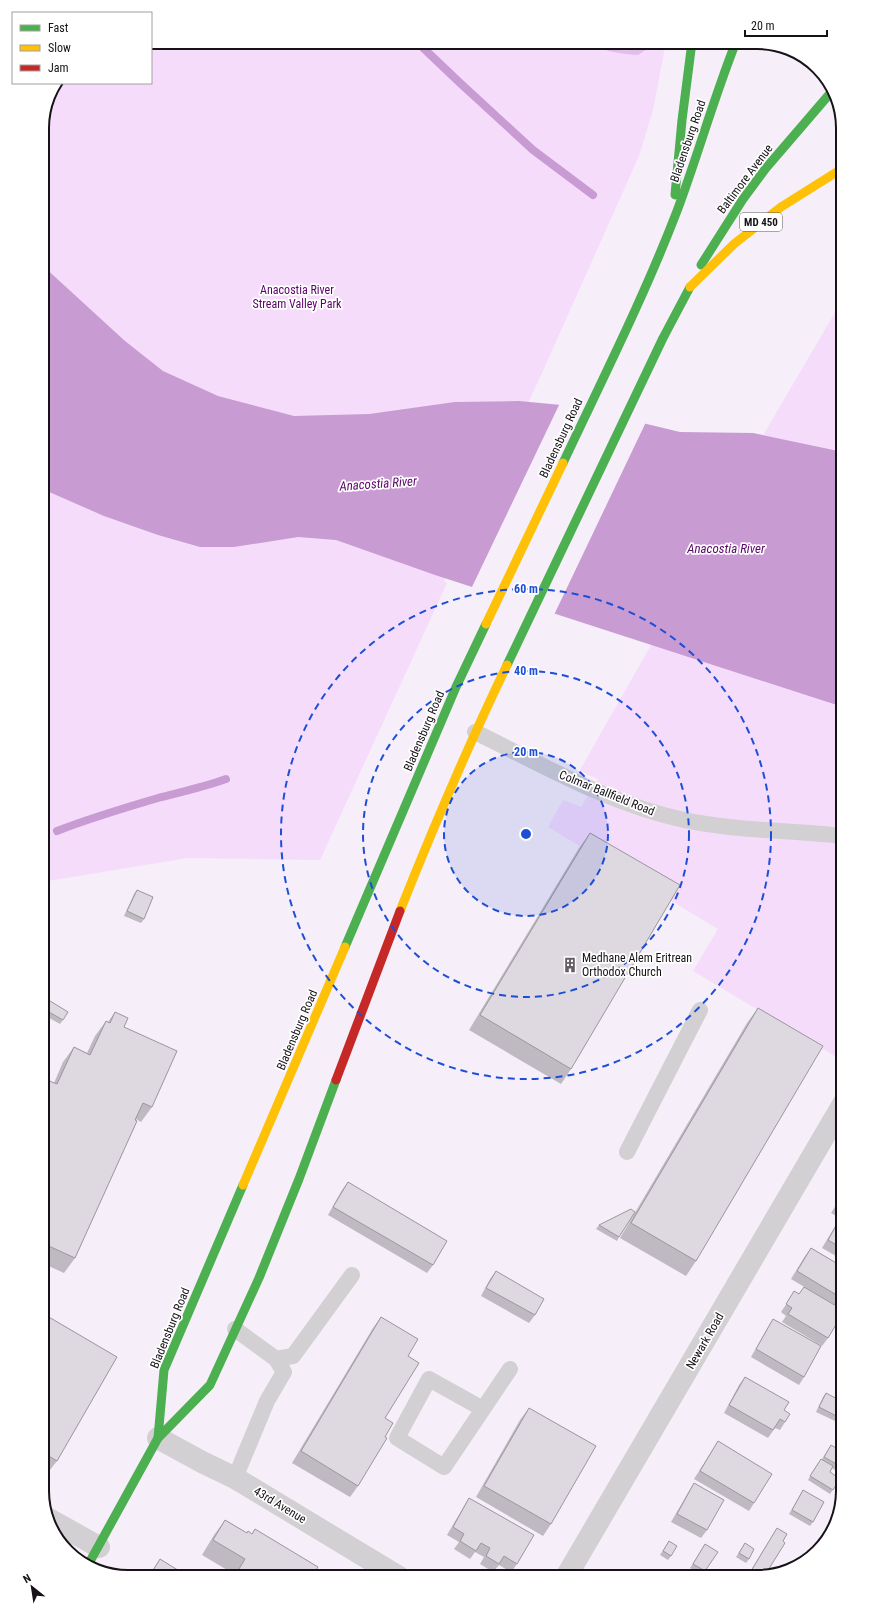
<svg xmlns="http://www.w3.org/2000/svg" width="885" height="1619" font-family="'Roboto Condensed',sans-serif">
<rect width="100%" height="100%" fill="#f6eef8"/>
<!-- green -->
<g fill="#f6dcfb">
<path d="M151,42H666L653,110L639,156L537,384L444,581L447,583L320,860L188,858L42,882V122L49,95L56,83H151Z"/>
<path d="M843,299V1061L693,971L718,929L548,827L563,800L581,807L598,779L588,775L580,770L650,647L764,438L762,437Z"/>
</g>
<!-- forest -->
<path fill="#e4bdec" d="M586,42H653L650,47L638,55C619,54 602,51 586,42Z"/>
<!-- water -->
<path fill="#c89bd2" d="M42,265L125,341L163,371L218,396L294,416L369,414L455,402L519,401L572,406L680,432L753,433L843,452V707L435,575L336,540L298,537L234,547H200L158,535L104,516L47,491L42,487Z"/>
<!-- pier -->
<path fill="#f6eef8" d="M560,403L573,404L646,422L554,615L471,589Z"/>
<g fill="none" stroke-linecap="round" stroke-linejoin="round">
<!-- stream -->
<g stroke="#c89bd2" stroke-width="8">
<path d="M417,42L459,82L533,150L593,195"/>
<path d="M57,831C90,818 124,808 158,798C181,792 204,787 226,779"/>
</g>
<!-- lane -->
<g stroke="#d2d0d2" stroke-width="16">
<path d="M475,732C543,765 609,804 684,820C736,831 790,830 843,836"/>
<path d="M627,1152L700,1010"/>
<path d="M276,1359L293,1356L352,1275"/>
<path d="M483,1409L429,1379L397,1438L444,1467L510,1369"/>
<path d="M235,1478L267,1401L284,1372L276,1359L235,1329"/>
</g>
<!-- street -->
<g stroke="#d2d0d2" stroke-width="22">
<path d="M158,1438L202,1462L235,1478L399,1577"/>
<path d="M47,1518L99,1547"/>
<path d="M566,1577L843,1104"/>
</g>
<!-- fast -->
<g stroke="#4caf50" stroke-width="9">
<path d="M675,195L682,120L692,42"/>
<path d="M701,265L743,199L766,168L833,90"/>
<path d="M563,463C602,380 644,297 677,211C698,155 714,97 736,42"/>
<path d="M507,665L663,338L690,287"/>
<path d="M345,947L456,687L486,624"/>
<path d="M158,1438L164,1370L243,1185"/>
<path d="M88,1565L158,1438L210,1385L259,1278L299,1179L336,1080"/>
</g>
<!-- slow -->
<g stroke="#ffc107" stroke-width="9">
<path d="M690,287L734,244L781,207L843,168"/>
<path d="M486,624L563,463"/>
<path d="M400,911C433,828 468,746 507,665"/>
<path d="M243,1185L345,947"/>
</g>
<!-- jam -->
<path stroke="#c62828" stroke-width="9" d="M336,1080L400,911"/>
</g>
<!-- wall -->
<g fill="#bfbac1">
<path d="M590,833L571,1069L561,1084L469,1030L579,848Z"/>
<path d="M137,890L144,919L141,923L124,916L134,894Z"/>
<path d="M42,996L63,1020L60,1024L42,1014Z"/>
<path d="M758,1008L696,1261L686,1276L620,1238L747,1023Z"/>
<path d="M115,1012L124,1027L152,1107L141,1122L136,1119L75,1258L64,1273L42,1263V1078L54,1083L63,1062L74,1047L87,1053L95,1036L106,1021L108,1022Z"/>
<path d="M348,1182L433,1265L427,1273L328,1215L342,1190Z"/>
<path d="M843,1194V1260L822,1248L840,1218L831,1213Z"/>
<path d="M599,1225L619,1237L617,1241L596,1229Z"/>
<path d="M811,1248L843,1267V1310L791,1279L805,1256Z"/>
<path d="M496,1271L535,1315L529,1323L481,1296L490,1279Z"/>
<path d="M804,1287L828,1338L822,1346L782,1322L786,1316L781,1312L789,1300L794,1291L799,1294Z"/>
<path d="M42,1313L57,1461L46,1475L42,1473Z"/>
<path d="M381,1317L408,1356L385,1418V1437L358,1486L350,1497L292,1463L373,1328Z"/>
<path d="M773,1319L804,1377L799,1385L751,1357L768,1327Z"/>
<path d="M745,1377L784,1410L785,1422L780,1430L775,1428L768,1438L724,1413L739,1385Z"/>
<path d="M826,1393L840,1418L837,1422L816,1412L823,1397Z"/>
<path d="M529,1408L551,1524L543,1536L476,1497L520,1420Z"/>
<path d="M718,1441L754,1503L749,1511L694,1479Z"/>
<path d="M831,1445L838,1465L835,1470L832,1468L830,1472L840,1479L830,1494L808,1480L818,1463L822,1459Z"/>
<path d="M694,1483L707,1530L701,1538L671,1522L689,1491Z"/>
<path d="M803,1490L813,1522L810,1526L789,1514Z"/>
<path d="M469,1498L517,1564L511,1572L499,1565L493,1572L480,1564L484,1557L475,1552L470,1559L454,1549L459,1542L447,1535L464,1506Z"/>
<path d="M225,1520L247,1533L252,1534L255,1529L312,1577H232L234,1574L202,1555L214,1535Z"/>
<path d="M777,1528L765,1575L757,1577H752L748,1575Z"/>
<path d="M669,1541L671,1556L668,1560L660,1555Z"/>
<path d="M745,1543L749,1559L746,1563L736,1557Z"/>
<path d="M705,1544V1571L702,1576L690,1568Z"/>
<path d="M160,1559L189,1577H148Z"/>
</g>
<!-- building -->
<g fill="#ded8e0" stroke="#9b979d">
<path d="M590,833L680,885L571,1069L480,1015Z"/>
<path d="M137,890L153,897L144,919L127,911Z"/>
<path d="M42,996L68,1012L63,1020L42,1008Z"/>
<path d="M758,1008L823,1046L696,1261L631,1223Z"/>
<path d="M115,1012L128,1018L124,1027L177,1051L152,1107L143,1103L135,1120L137,1121L75,1258L42,1243V1078L57,1084L74,1047L90,1055L106,1021L110,1023Z"/>
<path d="M42,1054L45,1056L42,1062Z"/>
<path d="M348,1182L447,1241L433,1265L333,1207Z"/>
<path d="M843,1195V1208L837,1204Z"/>
<path d="M631,1209L635,1212L619,1237L599,1225Z"/>
<path d="M842,1215L843,1216V1249L828,1240Z"/>
<path d="M811,1248L843,1267V1299L797,1271Z"/>
<path d="M496,1271L544,1299L535,1315L486,1288Z"/>
<path d="M804,1287L843,1310V1313L828,1338L788,1314L792,1308L786,1304L794,1291L799,1294Z"/>
<path d="M42,1313L117,1357L57,1461L42,1452Z"/>
<path d="M381,1317L418,1339L408,1356L419,1363L385,1418L393,1423L385,1437L387,1438L358,1486L301,1451Z"/>
<path d="M773,1319L821,1346L804,1377L756,1349Z"/>
<path d="M745,1377L789,1402L784,1410L790,1414L785,1422L780,1419L773,1430L729,1405Z"/>
<path d="M826,1393L843,1402V1413L840,1418L819,1407Z"/>
<path d="M529,1408L596,1446L551,1524L484,1486Z"/>
<path d="M718,1441L772,1474L754,1503L700,1471Z"/>
<path d="M831,1445L843,1452V1457L838,1465L824,1457Z"/>
<path d="M821,1459L833,1466L830,1472L840,1479L833,1490L810,1476Z"/>
<path d="M694,1483L724,1500L707,1530L677,1514Z"/>
<path d="M803,1490L824,1502L813,1522L792,1510Z"/>
<path d="M469,1498L534,1535L517,1564L504,1556L499,1564L486,1556L490,1548L481,1543L476,1551L460,1541L464,1534L453,1527Z"/>
<path d="M225,1520L247,1533L248,1531L252,1534L255,1529L318,1567L312,1577H241L236,1574L245,1559L213,1540Z"/>
<path d="M777,1528L787,1534L783,1541L785,1543L765,1575L762,1576L751,1571Z"/>
<path d="M669,1541L677,1546L671,1556L663,1551Z"/>
<path d="M745,1543L754,1549L749,1559L739,1553Z"/>
<path d="M705,1544L718,1552L705,1571L693,1564Z"/>
<path d="M813,1548L815,1550L809,1555Z"/>
<path d="M160,1559L189,1577H149Z"/>
<path d="M733,1572L743,1577H731Z"/>
</g>
<!-- distance rings -->
<circle cx="526" cy="834" r="82" fill="#1d4ed8" fill-opacity=".12"/>
<g fill="none" stroke="#1d4ed8" stroke-width="2" stroke-dasharray="7 5">
<circle cx="526" cy="834" r="82"/>
<circle cx="526" cy="834" r="163"/>
<circle cx="526" cy="834" r="245"/>
</g>
<!-- icons -->
<defs>
<g id="building-bare" transform="scale(1.2)"><path d="M-4-6H4V6H1V3H-1V6H-4ZM-2.5-4.3h1.7v1.8h-1.7ZM.8-4.3h1.7v1.8H.8ZM-2.5-1h1.7V.8h-1.7ZM.8-1h1.7V.8H.8Z" fill="#645f66" stroke="#fff" stroke-width="2.5" paint-order="stroke"/></g>
</defs>
<g fill-rule="evenodd">
<use href="#building-bare" x="570" y="965"/>
</g>
<g text-anchor="middle" stroke-width="3.5" stroke-linejoin="round" paint-order="stroke">
<!-- shield labels -->
<rect fill="#fff" stroke="#5c595d" stroke-width="1" x="740" y="213" width="42" height="18" rx="3"/>
<g font-size="11" font-weight="bold" fill="#161217">
<text x="761" y="226">MD 450</text>
</g>
<!-- street labels -->
<g font-size="12" fill="#161217" stroke="#fff">
<text transform="translate(688 141) rotate(-71)" y="4">Bladensburg Road</text>
<text transform="translate(745 179) rotate(-53)" y="4">Baltimore Avenue</text>
<text transform="translate(561 438) rotate(-65)" y="4">Bladensburg Road</text>
<text transform="translate(424 731) rotate(-67)" y="4">Bladensburg Road</text>
<text transform="translate(607 793) rotate(22)" y="4">Colmar Ballfield Road</text>
<text transform="translate(297 1030) rotate(-67)" y="4">Bladensburg Road</text>
<text transform="translate(170 1328) rotate(-68)" y="4">Bladensburg Road</text>
<text transform="translate(705 1341) rotate(-60)" y="4">Newark Road</text>
<text transform="translate(280 1505) rotate(31)" y="4">43rd Avenue</text>
</g>
<!-- park labels -->
<g font-size="12" fill="#570366" stroke="#fff">
<text x="297" y="294">Anacostia River<tspan x="297" dy="14">Stream Valley Park</tspan></text>
</g>
<!-- poi labels -->
<g font-size="12" fill="#161217" stroke="#fff" text-anchor="start">
<text x="582" y="962">Medhane Alem Eritrean<tspan x="582" dy="14">Orthodox Church</tspan></text>
</g>
<!-- water labels -->
<g font-size="13" font-style="italic" fill="#590668" stroke="#fff">
<text transform="translate(378 483) rotate(-4)" y="5">Anacostia River</text>
<text x="726" y="553">Anacostia River</text>
</g>
</g>
<!-- crop -->
<path d="M0 0H885V1619H0ZM128 49H757A79 79 0 0 1 836 128V1491A79 79 0 0 1 757 1570H128A79 79 0 0 1 49 1491V128A79 79 0 0 1 128 49Z" fill="#fff" fill-rule="evenodd"/>
<path fill="none" stroke="#161217" stroke-width="2" d="M128 49H757A79 79 0 0 1 836 128V1491A79 79 0 0 1 757 1570H128A79 79 0 0 1 49 1491V128A79 79 0 0 1 128 49Z"/>
<circle cx="526" cy="834" r="6" fill="#1d4ed8" stroke="#fff" stroke-width="2"/>
<g font-size="12" text-anchor="middle" font-weight="bold" fill="#1d4ed8" stroke="#fff" stroke-width="3.5" stroke-linejoin="round" paint-order="stroke">
<text x="526" y="593">60 m</text>
<text x="526" y="675">40 m</text>
<text x="526" y="756">20 m</text>
</g>
<!-- legend -->
<rect x="12" y="12" width="140" height="72" fill="#ffffff" stroke="#a2a0a2"/>
<rect x="20" y="25" width="20" height="6" fill="#4caf50" stroke="#a2a0a2"/>
<text x="48" y="32" font-size="12" fill="#161217">Fast</text>
<rect x="20" y="45" width="20" height="6" fill="#ffc107" stroke="#a2a0a2"/>
<text x="48" y="52" font-size="12" fill="#161217">Slow</text>
<rect x="20" y="65" width="20" height="6" fill="#c62828" stroke="#a2a0a2"/>
<text x="48" y="72" font-size="12" fill="#161217">Jam</text>
<!-- north arrow -->
<g transform="translate(32 1587) rotate(330)" stroke="#ffffff" stroke-width="3" paint-order="stroke">
<path d="M0-3L7 15L0 10L-7 15Z" fill="#161217"/>
<text y="-6" font-size="11" font-weight="bold" text-anchor="middle" fill="#161217">N</text>
</g>
<!-- scale -->
<path d="M745 30v6h82v-6" fill="none" stroke="#161217" stroke-width="2"/>
<text x="751" y="30" font-size="12" fill="#161217" stroke="#ffffff" stroke-width="3" paint-order="stroke">20 m</text>
</svg>
